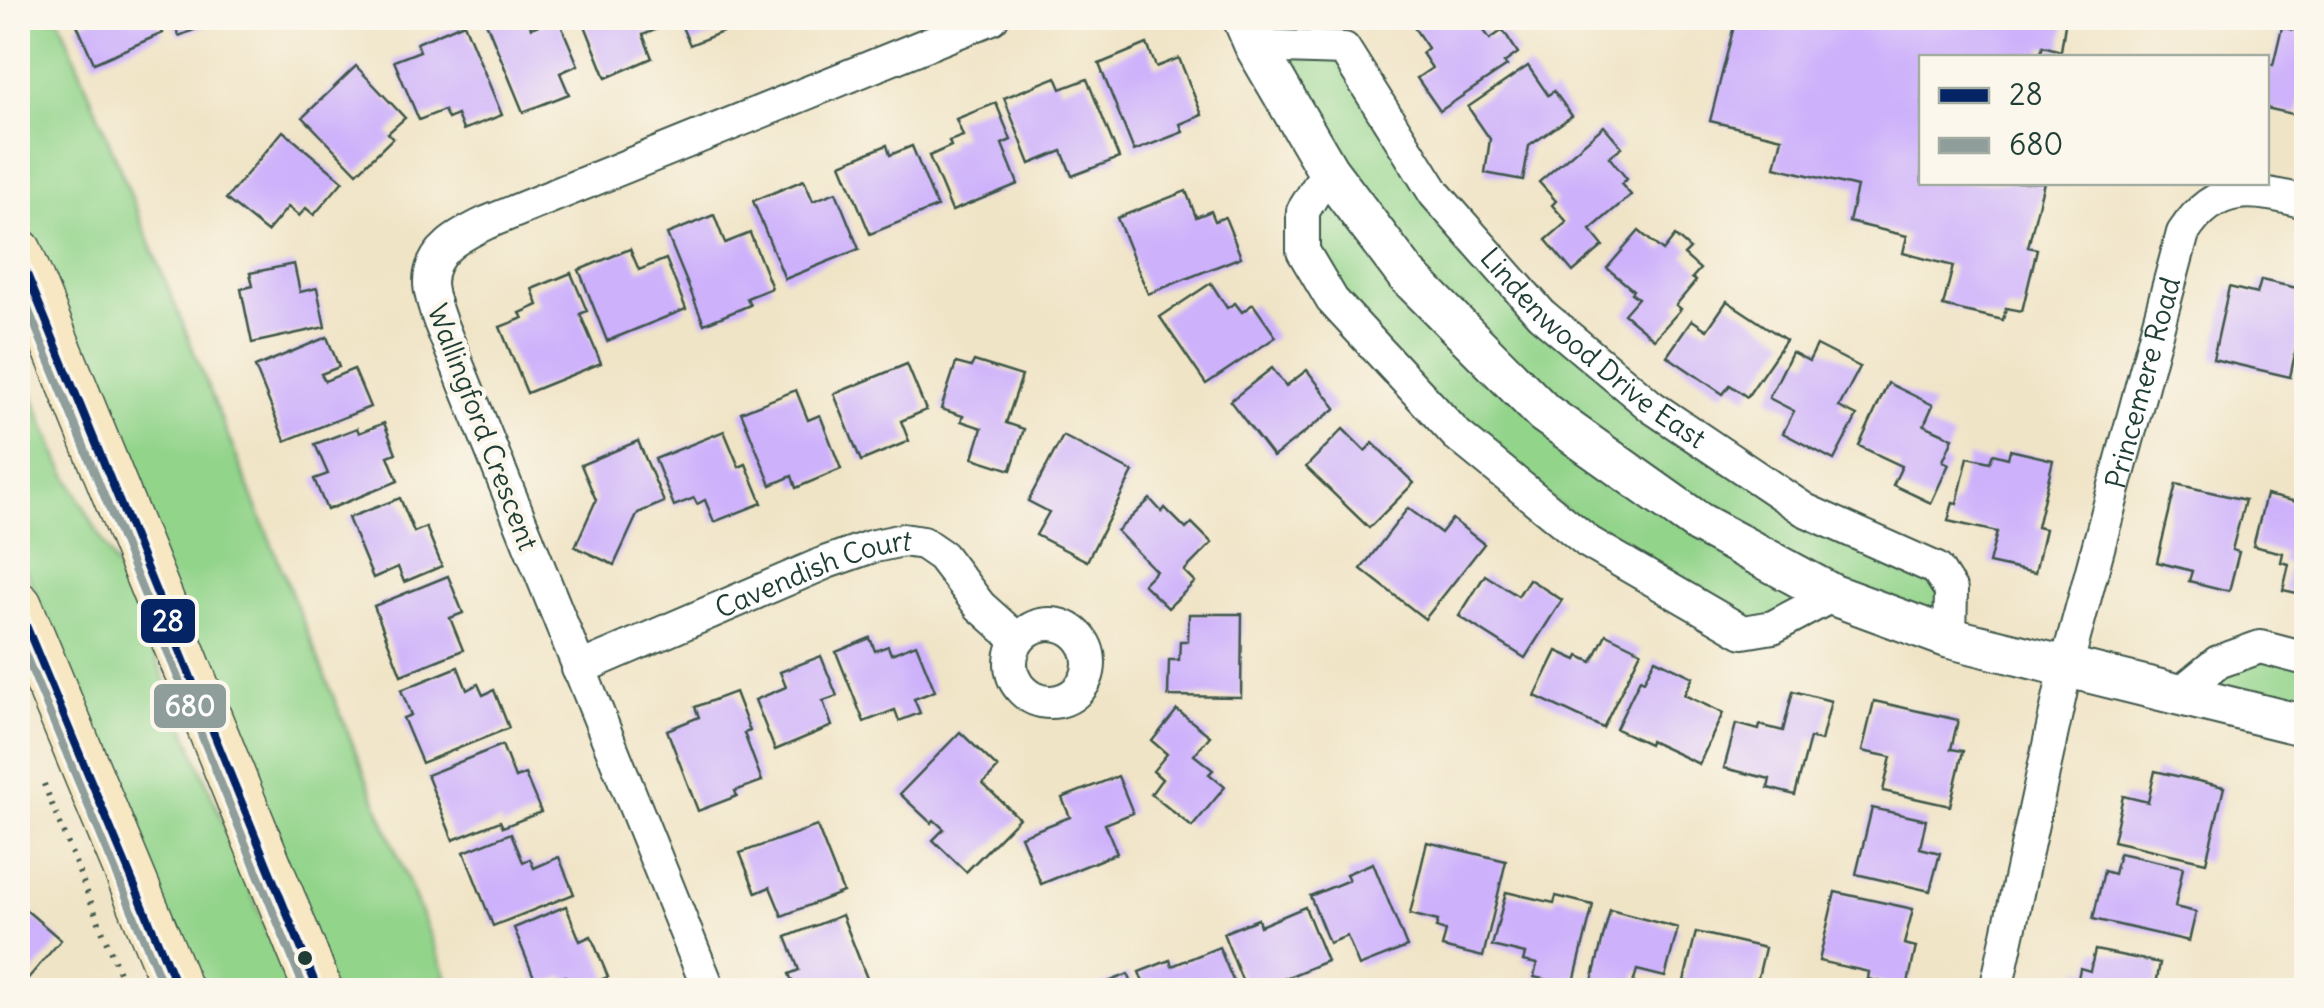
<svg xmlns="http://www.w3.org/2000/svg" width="2324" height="1008" font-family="Delius,sans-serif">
<rect width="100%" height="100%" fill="#fbf7ec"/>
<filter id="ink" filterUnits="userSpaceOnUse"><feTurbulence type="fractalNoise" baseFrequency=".01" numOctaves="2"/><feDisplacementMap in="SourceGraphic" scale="20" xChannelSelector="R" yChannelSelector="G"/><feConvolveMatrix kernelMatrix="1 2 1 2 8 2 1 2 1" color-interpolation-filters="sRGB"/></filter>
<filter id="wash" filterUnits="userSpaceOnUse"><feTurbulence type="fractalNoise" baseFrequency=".0048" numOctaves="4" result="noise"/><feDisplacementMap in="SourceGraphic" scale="40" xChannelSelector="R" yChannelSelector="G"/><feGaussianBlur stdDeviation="2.25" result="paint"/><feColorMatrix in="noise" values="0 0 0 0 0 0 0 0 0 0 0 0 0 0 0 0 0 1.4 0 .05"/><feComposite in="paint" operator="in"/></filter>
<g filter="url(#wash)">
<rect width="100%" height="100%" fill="#f0e4c6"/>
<!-- green -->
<g fill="#93d48b" stroke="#598860" stroke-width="2.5">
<path d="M18,18H59L452,990H318L18,252Z"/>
<path d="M1255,46L1344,49L1435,194L1652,407L1937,569L1950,638L1833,595L1743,632L1456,434L1303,251L1328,171Z"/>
<path d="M18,361L60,462L128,589L291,990H195L18,551Z"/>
<path d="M2306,659V726L2178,695L2218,662Z"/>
</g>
<g id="blocks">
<!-- building -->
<g fill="#cdb1fb">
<path d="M94,18H156L163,33L94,63L77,25Z"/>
<path d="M171,18H224L179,36Z"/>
<path d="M498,18H527L531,28L558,18L578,65L560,73L569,94L523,112L486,22Z"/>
<path d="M582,18H666L669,24L643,35L652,58L606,78Z"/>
<path d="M678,18H725L730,29L690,45Z"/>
<path d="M1426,18H1475L1490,39L1503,30L1518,53L1504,63L1507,66L1440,111L1417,78L1432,68L1422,53L1428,48L1413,26Z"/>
<path d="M1736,18H2066L2061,51L2043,46L2039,58H1922V182H2044L2028,247L2037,249L2022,311L2006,308L2003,320L1943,306L1953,266L1903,253L1907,236L1849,222L1857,187L1775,167L1782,138L1710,121Z"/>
<path d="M464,23L502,115L463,130L457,115L448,119L444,110L419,120L394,61L420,51L417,43Z"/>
<path d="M2282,27L2306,33V86L2304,85L2297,115L2266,108V63L2273,65Z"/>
<path d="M1147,44L1156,67L1179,58L1202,115L1180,124L1183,132L1134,151L1099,64Z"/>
<path d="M356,66L405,118L388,133L393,138L357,173L303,117Z"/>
<path d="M1528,66L1548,95L1554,91L1572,116L1529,146L1523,180L1485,173L1490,139L1468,107Z"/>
<path d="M1056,77L1061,89L1087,79L1119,158L1072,176L1062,151L1030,164L1004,98Z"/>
<path d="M996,103L1011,140L1002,144L1018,184L952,211L929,156L951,146L949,141L963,136L956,119Z"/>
<path d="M1604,126L1622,147L1609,157L1627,179L1621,184L1631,195L1590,230L1603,246L1573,272L1546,240L1567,222L1552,205L1556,201L1539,182Z"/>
<path d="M283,131L343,181L314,215L306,208L299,216L288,207L267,232L226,199Z"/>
<path d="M887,145L890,155L912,146L937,207L870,234L841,164Z"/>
<path d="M804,180L813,201L836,192L859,249L785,279L753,201Z"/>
<path d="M1186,191L1196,217L1211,211L1215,221L1225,217L1241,257L1148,294L1117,218Z"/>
<path d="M714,215L725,243L750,233L772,288L747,298L750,305L704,324L667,234Z"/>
<path d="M1639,231L1663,251L1675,236L1690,249L1684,255L1700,269L1692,278L1696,281L1676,305L1681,309L1654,339L1624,314L1638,298L1631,293L1633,290L1607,268Z"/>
<path d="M630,249L639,270L666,259L686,309L607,341L579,270Z"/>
<path d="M294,264L300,292L317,288L325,327L252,343L241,289L253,286L250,273Z"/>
<path d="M571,273L587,311L580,314L601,363L527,393L500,327L523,318L520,313L538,305L532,289Z"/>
<path d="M2261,280L2306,290V303L2290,377L2213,359L2229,287L2257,294Z"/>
<path d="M1211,283L1227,308L1235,303L1242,312L1253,304L1276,337L1206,384L1160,317Z"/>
<path d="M1727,301L1786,340L1747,397L1730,385L1723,394L1667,356L1692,320L1707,330Z"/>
<path d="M327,337L339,367L321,374L325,381L354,369L370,407L285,441L255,367Z"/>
<path d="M1817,345L1860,367L1839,407L1857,416L1834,460L1783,433L1794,411L1769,398L1792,352L1809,361Z"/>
<path d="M974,361L1022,376L1006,423L1024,429L1011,470L973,458L982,428L961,421L963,416L941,409L956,363L971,367Z"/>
<path d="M907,364L926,410L901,421L909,441L861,461L834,394Z"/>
<path d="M1272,368L1286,386L1307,370L1336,408L1273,457L1230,401Z"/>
<path d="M1888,383L1933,405L1924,425L1953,438L1943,461L1949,464L1931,503L1893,485L1902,466L1859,446Z"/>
<path d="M796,390L808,420L820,415L841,469L796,488L792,476L771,485L741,412Z"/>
<path d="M384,423L396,453L388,456L398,481L327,510L314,479L328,474L315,444L357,428L359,433Z"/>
<path d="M1343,429L1365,451L1373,443L1414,483L1369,528L1306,467Z"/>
<path d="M724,431L739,467L746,464L762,503L714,522L705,500L697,504L694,498L674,506L655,459Z"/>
<path d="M1063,436L1133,472L1087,561L1036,535L1049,512L1028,501Z"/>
<path d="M638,441L664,502L638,513L614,565L575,547L596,500L581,465Z"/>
<path d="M2010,450L2053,460L2037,527L2045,529L2035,573L1989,563L1997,532L1948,521L1953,502L1957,503L1968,457L1990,462L1993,454L2008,458Z"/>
<path d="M2176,484L2245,500L2232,550L2239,552L2229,591L2189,581L2192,571L2157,562Z"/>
<path d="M2266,495L2306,504V595L2283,590L2289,564L2281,562L2283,553L2253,546Z"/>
<path d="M400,498L414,532L426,527L442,566L404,582L398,567L373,578L348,518Z"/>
<path d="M1150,499L1162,512L1165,508L1186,529L1192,523L1212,543L1184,571L1195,582L1168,608L1143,584L1156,571L1117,531Z"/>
<path d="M1408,508L1441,533L1452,519L1484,544L1425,619L1361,569Z"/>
<path d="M1485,575L1518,596L1529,579L1562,600L1525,658L1459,616Z"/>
<path d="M448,576L463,613L450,618L463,650L401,675L374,606Z"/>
<path d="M1189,614H1242L1241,697L1168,696L1169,660H1179L1180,641H1188Z"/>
<path d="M1606,634L1641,651L1603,728L1535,696L1557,651L1577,660L1579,656L1592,662Z"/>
<path d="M870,638L875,651L888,646L891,654L916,644L935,691L914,699L920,713L899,721L895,710L864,722L836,652Z"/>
<path d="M821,656L837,696L823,701L832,726L775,750L755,700L786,687L780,672Z"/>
<path d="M1655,659L1693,677L1684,695L1723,713L1699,764L1650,741L1649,744L1616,729L1640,679L1644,681Z"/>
<path d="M458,667L467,690L478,684L483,695L494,690L509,728L422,763L403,718L411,715L401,690Z"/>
<path d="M1793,691L1831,701L1821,741L1810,738L1795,795L1768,788L1770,779L1724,768L1736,724L1759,730L1760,725L1783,731Z"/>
<path d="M735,692L750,731L744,733L762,781L735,791L737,796L698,811L667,730L699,717L695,707Z"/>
<path d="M1874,701L1958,720L1951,749L1963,751L1950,806L1883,791L1891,757L1862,751Z"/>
<path d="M1177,710L1210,736L1194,755L1213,770L1209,774L1225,787L1192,827L1151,794L1162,779L1153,771L1167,754L1152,741Z"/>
<path d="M960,732L998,768L983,784L1019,818L966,872L933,840L944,829L934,820L931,823L900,794Z"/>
<path d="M502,745L515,778L525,774L541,812L503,827L500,821L453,840L427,775Z"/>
<path d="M2155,771L2224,787L2206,862L2113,841L2123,796L2148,802Z"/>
<path d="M1118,776L1133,813L1105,824L1117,853L1041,884L1021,836L1070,817L1062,798Z"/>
<path d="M1872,808L1926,820L1920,848L1940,853L1930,891L1856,874Z"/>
<path d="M817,826L843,892L782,916L770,887L756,893L740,853Z"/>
<path d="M511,833L523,862L530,859L534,868L559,857L574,894L493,926L464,852Z"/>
<path d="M1427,842L1506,861L1483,957L1442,947L1446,931L1436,928L1438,921L1410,914Z"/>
<path d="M2119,853L2183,867L2175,907L2196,912L2189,941L2093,919L2104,871L2114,874Z"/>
<path d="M1373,863L1407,947L1359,966L1347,936L1329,943L1310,896L1349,880L1346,874Z"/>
<path d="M1506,892L1554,903L1556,896L1593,905L1573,986L1534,977L1537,964L1523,961L1525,954L1492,946Z"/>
<path d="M1835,892L1913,909L1904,944L1916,947L1907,988L1868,979L1869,972L1819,961Z"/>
<path d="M18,903L61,940L18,990Z"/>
<path d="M566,906L580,941L591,936L608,977L575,990H571L565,976L538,987L514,928Z"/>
<path d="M1305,907L1327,961L1283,979L1287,990H1246L1223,933L1258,919L1260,926Z"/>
<path d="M1610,910L1678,928L1665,977L1637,970L1631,990L1590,989Z"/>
<path d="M842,915L870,986L857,990H796L789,974L799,970L786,937Z"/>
<path d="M1696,932L1765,948L1755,990H1706V986L1684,981Z"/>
<path d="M1219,947L1237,990H1146L1139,972L1170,960L1172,966Z"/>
<path d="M2095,950L2160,963L2155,990H2076L2080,968L2090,971Z"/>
<path d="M1128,974L1135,990H1088Z"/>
</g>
</g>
</g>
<g filter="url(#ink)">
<use href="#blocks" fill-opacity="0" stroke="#3e564a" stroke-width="2.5"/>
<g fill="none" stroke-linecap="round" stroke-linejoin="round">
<!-- minor casing -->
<g stroke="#3e564a" stroke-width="36">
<g id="minor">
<path id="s1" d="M1255,46L1344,49L1435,194L1541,314L1652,407L1805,510L1937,569L1951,591L1950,638"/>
<path d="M1328,171L1303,211V251L1332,300L1456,434L1588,542L1743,632L1773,627L1833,595"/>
<circle cx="1050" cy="663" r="39"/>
<path id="s2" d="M578,669L827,562L870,547L903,540L923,543L942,556L980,606L1018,640"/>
<path d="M2178,695L2218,662L2260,647L2306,659"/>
<path d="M709,990L440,322C436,310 430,295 430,283C430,250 461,235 486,223L992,18"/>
<path id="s3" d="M1996,990L2066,667L2183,233C2217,181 2252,189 2306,202"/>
</g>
</g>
<!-- tertiary casing -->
<g stroke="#3e564a" stroke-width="44">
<path id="tertiary" d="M1243,18L1255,46L1328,171L1406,274L1544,413L1699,523L1833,595L1950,638L2306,726"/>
</g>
<!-- secondary casing -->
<g stroke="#3e564a" stroke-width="51">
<g id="secondary">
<path d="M18,252L318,990"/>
<path d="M18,606L178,990"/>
</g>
</g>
<!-- path -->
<path stroke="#3e564a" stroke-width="6" stroke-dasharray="2.5 8" stroke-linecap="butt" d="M44,784L126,990"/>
<!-- minor -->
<use href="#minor" stroke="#fff" stroke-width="32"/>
<!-- tertiary -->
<use href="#tertiary" stroke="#fff" stroke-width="40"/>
<!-- secondary -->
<use href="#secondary" stroke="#f7e8c3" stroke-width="48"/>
<!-- bus-1 casing -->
<g stroke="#fbf7ec" stroke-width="15">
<g id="bus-1">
<path d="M18,252L318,990"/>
<path d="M18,606L178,990"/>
</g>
</g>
<!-- bus-2 casing -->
<g stroke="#fbf7ec" stroke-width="15">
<g id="bus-2">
<path d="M18,284L305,990"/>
<path d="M18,637L165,990"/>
</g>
</g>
<!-- bus-1 -->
<use href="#bus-1" stroke="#052465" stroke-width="8"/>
<!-- bus-2 -->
<use href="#bus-2" stroke="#8f9e9a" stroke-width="8"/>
</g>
</g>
<!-- markers -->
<circle fill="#1f3d34" stroke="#fbf7ec" stroke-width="4" cx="305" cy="958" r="9"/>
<g text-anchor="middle" stroke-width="9" stroke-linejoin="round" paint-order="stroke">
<!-- street labels -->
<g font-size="28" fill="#1f3d34" stroke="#fbf7ec">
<text dy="10" stroke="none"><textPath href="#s1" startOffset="482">Lindenwood Drive East</textPath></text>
<text dy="10" stroke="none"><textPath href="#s3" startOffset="625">Princemere Road</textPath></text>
<text transform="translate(483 427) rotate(69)" y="10">Wallingford Crescent</text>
<text dy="10" stroke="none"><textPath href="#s2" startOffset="255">Cavendish Court</textPath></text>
</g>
</g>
<g stroke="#fbf7ec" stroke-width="4">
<rect x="139" y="597" width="58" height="48" rx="10" fill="#052465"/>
<rect x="152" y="682" width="76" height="48" rx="10" fill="#8f9e9a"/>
</g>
<g font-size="28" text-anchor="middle" font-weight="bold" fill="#fff">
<text x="168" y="631">28</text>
<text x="190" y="716">680</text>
</g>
<!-- margin -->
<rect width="2324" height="1008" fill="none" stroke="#fbf7ec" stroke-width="60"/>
<!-- legend -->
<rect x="1919" y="55" width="350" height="130" fill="#fbf7ec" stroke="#a3ada2" stroke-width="2.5"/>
<rect x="1939" y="88" width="50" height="15" fill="#052465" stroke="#a3ada2" stroke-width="2.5"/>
<text x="2009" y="105" font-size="30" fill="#1f3d34">28</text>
<rect x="1939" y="138" width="50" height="15" fill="#8f9e9a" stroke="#a3ada2" stroke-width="2.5"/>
<text x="2009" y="155" font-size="30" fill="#1f3d34">680</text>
</svg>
